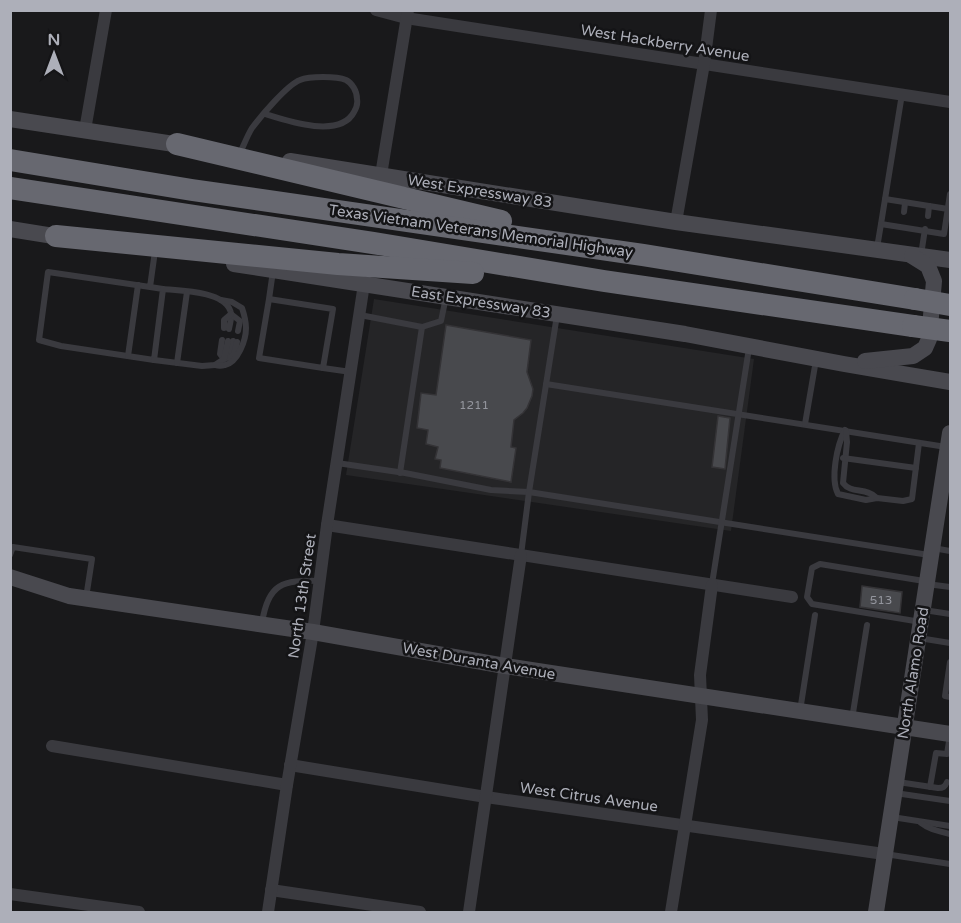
<svg xmlns="http://www.w3.org/2000/svg" width="961" height="923" font-family="'Varela Round',sans-serif">
<rect width="100%" height="100%" fill="#19191b"/>
<!-- built -->
<path fill="#252527" d="M374,299L754,359L731,531L346,475Z"/>
<!-- building -->
<g fill="#48494d" stroke="#343336" stroke-width="1.5">
<path d="M446,325L531,340L527,372L533,389L532,396L527,408L523,413L514,420L511,447L516,448L511,482L440,468L441,460L435,459L438,447L426,444L428,430L417,428L421,393L436,395Z"/>
<path d="M718,416L730,418L725,469L712,467Z"/>
<path d="M862,586L902,592L900,613L860,607Z"/>
</g>
<g fill="none" stroke-linecap="round" stroke-linejoin="round">
<!-- lane -->
<g stroke="#3a3a3f" stroke-width="6">
<path d="M240,153C244,145 247,136 252,128C261,116 287,85 300,80C307,77 316,77 323,77C331,77 339,77 346,80C352,83 357,91 357,99C358,104 357,107 354,112C340,139 287,121 265,114"/>
<path d="M885,199L948,209"/>
<path d="M904,212L905,203"/>
<path d="M928,216L929,206"/>
<path d="M881,224L902,94"/>
<path d="M877,248L881,224L944,234L950,194"/>
<path d="M921,255L925,229"/>
<path d="M150,287L163,289L154,360L61,346L39,340L48,272L150,287L155,251"/>
<path d="M163,289C181,291 222,291 230,310C233,315 230,323 229,329"/>
<path d="M269,299L259,358L323,368L333,309L269,299L273,271"/>
<path d="M231,314L240,321L238,331"/>
<path d="M360,315L422,327L400,473"/>
<path d="M422,327L441,321L446,297"/>
<path d="M224,328V320L231,314"/>
<path d="M222,340L220,354L224,359"/>
<path d="M128,356L138,285"/>
<path d="M224,358L229,355L233,341"/>
<path d="M224,359L233,356L235,351L237,342"/>
<path d="M154,360L202,366L215,365L224,359L228,341"/>
<path d="M177,363L187,292"/>
<path d="M215,365C218,366 222,366 225,365C238,362 246,340 246,328C246,322 244,314 242,308L232,302L221,300"/>
<path d="M323,368L351,372"/>
<path d="M546,384L946,447"/>
<path d="M805,424L816,360"/>
<path d="M845,430C837,445 830,479 838,494L866,500L877,498L903,501L912,499L919,443"/>
<path d="M846,431L847,442L843,483C851,494 866,487 877,498"/>
<path d="M843,458L916,468"/>
<path d="M337,463L405,473L491,490L529,492L929,555"/>
<path d="M933,548L950,551"/>
<path d="M10,555L13,547L92,559L86,598"/>
<path d="M521,555L529,492L557,315"/>
<path d="M712,584L749,348"/>
<path d="M927,584L950,587"/>
<path d="M924,610L950,614"/>
<path d="M921,622L812,604L807,597L812,568L820,564L924,581"/>
<path d="M262,623C268,583 283,580 319,581"/>
<path d="M919,638L950,643"/>
<path d="M950,662L945,696L950,697"/>
<path d="M800,711L815,615"/>
<path d="M852,719L867,625"/>
<path d="M898,782L938,788C943,788 945,787 947,782"/>
<path d="M930,787L936,753L947,754L950,735"/>
<path d="M895,793L950,801"/>
<path d="M892,817L950,826"/>
<path d="M921,823C930,830 939,831 950,834"/>
<path d="M885,854L950,864"/>
</g>
<!-- street -->
<g stroke="#3a3a3f" stroke-width="12">
<path d="M376,10L406,18L950,102"/>
<path d="M85,130L106,10"/>
<path d="M381,175L408,10"/>
<path d="M676,222L704,64L711,10"/>
<path d="M327,525L792,597"/>
<path d="M52,746L287,785"/>
<path d="M290,765L486,797L884,854"/>
<path d="M271,890L420,912"/>
<path d="M10,894L139,912"/>
<path d="M268,912L287,785L313,632L327,525L364,284"/>
<path d="M469,912L521,555"/>
<path d="M671,912L702,720L700,675L712,585"/>
</g>
<!-- secondary -->
<g stroke="#49494f" stroke-width="16">
<path d="M10,119L187,146"/>
<path d="M290,161L676,222L950,260"/>
<path d="M10,229L66,238"/>
<path d="M234,264L685,334L844,364L950,382"/>
<path d="M865,361L913,356L925,348L929,339L934,281L928,266L912,256"/>
<path d="M10,577L69,596L313,632L505,666L950,734"/>
<path d="M876,912L950,433"/>
</g>
<!-- highway -->
<g stroke="#676870" stroke-width="22">
<path d="M177,144L501,221"/>
<path d="M10,160L192,190L643,255L915,299"/>
<path d="M10,188L373,243L604,281L913,326"/>
<path d="M56,236L338,264L473,273"/>
</g>
<!-- highway-bridge -->
<g stroke="#676870" stroke-width="22">
<path d="M915,299L950,305"/>
<path d="M913,326L950,331"/>
</g>
</g>
<g text-anchor="middle" stroke-width="5" stroke-linejoin="round" paint-order="stroke">
<!-- number labels -->
<g font-size="12" fill="#94969e">
<text x="474" y="409">1211</text>
<text x="881" y="604">513</text>
</g>
<!-- street labels -->
<g font-size="15" fill="#adafb9" stroke="#141416">
<text transform="translate(665 43) rotate(9)" y="5">West Hackberry Avenue</text>
<text transform="translate(480 191) rotate(9)" y="5">West Expressway 83</text>
<text transform="translate(481 231) rotate(8)" y="5">Texas Vietnam Veterans Memorial Highway</text>
<text transform="translate(481 302) rotate(9)" y="5">East Expressway 83</text>
<text transform="translate(302 596) rotate(-82)" y="5">North 13th Street</text>
<text transform="translate(479 661) rotate(10)" y="5">West Duranta Avenue</text>
<text transform="translate(913 673) rotate(-81)" y="5">North Alamo Road</text>
<text transform="translate(589 797) rotate(8)" y="5">West Citrus Avenue</text>
</g>
</g>
<!-- border -->
<rect width="961" height="923" fill="none" stroke="#adafb9" stroke-width="24"/>
<!-- north arrow -->
<g transform="translate(54 54)" stroke="#141416" stroke-width="4.5" paint-order="stroke">
<path d="M0-4.5L10 22L0 15L-10 22Z" fill="#adafb9"/>
<text y="-9" font-size="16" font-weight="bold" text-anchor="middle" fill="#adafb9">N</text>
</g>
</svg>
